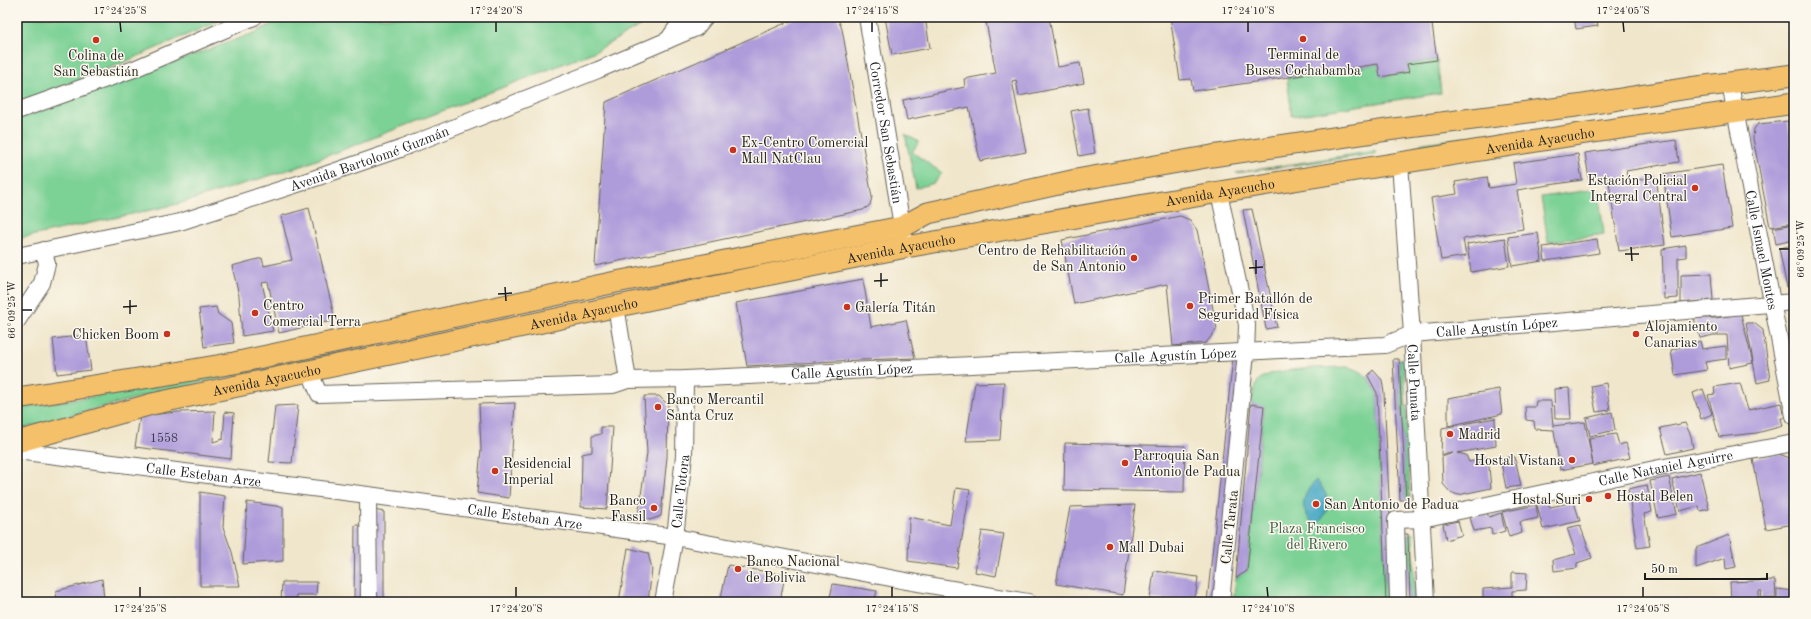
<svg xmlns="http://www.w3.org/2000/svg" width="1811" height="619" font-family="'Old Standard TT',serif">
<rect width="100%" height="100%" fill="#fbf7ec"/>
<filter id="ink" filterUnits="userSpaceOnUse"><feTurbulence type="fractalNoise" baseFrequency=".025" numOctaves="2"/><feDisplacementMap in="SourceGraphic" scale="8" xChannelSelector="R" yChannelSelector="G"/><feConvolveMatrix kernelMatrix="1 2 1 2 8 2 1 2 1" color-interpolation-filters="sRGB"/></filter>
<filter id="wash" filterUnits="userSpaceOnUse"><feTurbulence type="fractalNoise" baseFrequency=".012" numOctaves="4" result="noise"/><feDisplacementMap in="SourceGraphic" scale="16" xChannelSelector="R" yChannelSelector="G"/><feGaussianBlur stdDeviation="0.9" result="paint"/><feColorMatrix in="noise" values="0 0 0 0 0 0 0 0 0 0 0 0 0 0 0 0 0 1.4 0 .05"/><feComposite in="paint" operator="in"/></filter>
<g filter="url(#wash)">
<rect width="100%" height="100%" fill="#f0e6cb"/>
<!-- green -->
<g fill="#7bd195" stroke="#4c7658">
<path d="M17,17H228L122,63L17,104Z"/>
<path d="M286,17H655L596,51L301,166L178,204L17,239V119L254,33Z"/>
<path d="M1437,60L1441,93L1292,116L1287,78L1378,64L1381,77L1408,72L1407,64Z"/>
<path d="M1505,132L1420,147V144L1424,143Z"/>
<path d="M905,134L919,142L912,152L942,173L934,183L916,188Z"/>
<path d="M1375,151V154L1236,173Z"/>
<path d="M1598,189L1604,234L1548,242L1541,197Z"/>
<path d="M419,335L163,391L17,430V408L162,386Z"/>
<path d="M1399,359H1404L1410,499L1406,500Z"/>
<path d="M1348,367C1364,370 1370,379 1377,393L1386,602H1233L1236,578L1247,571L1264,407L1251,404C1253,396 1254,387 1259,380C1272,367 1328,368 1348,367Z"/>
<path d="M1413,533L1415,602H1410L1408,534Z"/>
</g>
<!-- water -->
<path fill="#44a7c4" stroke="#306270" d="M1316,480C1331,497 1332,509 1316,526C1298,509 1301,497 1316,480Z"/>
<g id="blocks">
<!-- building -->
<g fill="#ad9bda">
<path d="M799,17H837L842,29L872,197L870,205L863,210L595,266L606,102Z"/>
<path d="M885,17H925L930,48L892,55Z"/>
<path d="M985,17H1049L1058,67L1080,63L1084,83L1019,96L1016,80L1012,81L1026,152L980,161L969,107L907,120L903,100L965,87L964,79L996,73Z"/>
<path d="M1170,17H1431L1437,60L1407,64L1409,72L1380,77L1378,64L1193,91L1191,79L1180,80Z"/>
<path d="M1574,17H1596L1598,26L1576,29Z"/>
<path d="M1088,108L1095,153L1079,156L1071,111Z"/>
<path d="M1788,121L1794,167V223L1770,227L1753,138L1754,129L1758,124Z"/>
<path d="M1676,140L1679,162L1626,171L1628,182L1656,176L1665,245L1619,251L1608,175L1589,179L1585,153Z"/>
<path d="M1578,154L1582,180L1517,190L1523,229L1463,239L1466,256L1441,260L1431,198L1457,194L1455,182L1487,177L1489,188L1516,184L1513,163Z"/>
<path d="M1722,165L1732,228L1672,237L1663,174Z"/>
<path d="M309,208L335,320L279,333L268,282L262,283L273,331L242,336L239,296L232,266L262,258L264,266L292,260L281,216Z"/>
<path d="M1252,209L1277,327L1266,329L1243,210Z"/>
<path d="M1180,216L1190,220L1197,230L1217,329L1206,343L1173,346L1167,284L1074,304L1062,240Z"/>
<path d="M1794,224V240L1776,244L1773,228Z"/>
<path d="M1538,233L1542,261L1512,266L1508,237Z"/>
<path d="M1505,238L1509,266L1471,272L1467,244Z"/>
<path d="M1597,239L1599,253L1545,261L1543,247Z"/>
<path d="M1686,245V257L1678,258V298L1664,299L1662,249Z"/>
<path d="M1794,245V288H1787L1779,248Z"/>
<path d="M1711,274L1713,300L1681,303V275Z"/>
<path d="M863,279L871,327L906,320L915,358L835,361L747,366L736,303Z"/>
<path d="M216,307L218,314L231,323L234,343L204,347L199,309Z"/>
<path d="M1741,314L1753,363L1729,368L1727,335H1714L1700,338L1694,318H1715Z"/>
<path d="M1746,323H1754L1763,330L1770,380L1757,383Z"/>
<path d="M86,335L91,370L57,374L53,339Z"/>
<path d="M1700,341L1702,349L1726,346V359L1705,362L1707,370L1675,375L1671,350Z"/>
<path d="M1242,356L1217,602H1207L1233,357Z"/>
<path d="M1393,359H1399L1406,500H1400Z"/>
<path d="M1373,370L1382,380L1384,393L1394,602H1386L1377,393L1368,376Z"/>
<path d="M1004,382L1000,440L966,441L975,383Z"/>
<path d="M1606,383L1610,410L1596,412L1591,386Z"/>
<path d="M1740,383L1748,410L1781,403L1784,418H1781L1783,426L1757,433L1719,437L1708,395L1715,394L1714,387Z"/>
<path d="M1569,388L1571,419H1555L1554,389Z"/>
<path d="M1499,389L1502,414L1448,426V398Z"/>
<path d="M1703,389L1712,414L1701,419L1693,393Z"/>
<path d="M644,396H659L668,405L667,457L661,516L650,520L638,517L647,453Z"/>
<path d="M1536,401H1551L1553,426L1585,422L1593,464L1560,470L1554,430L1535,429L1534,421L1526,420L1525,407H1535Z"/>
<path d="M515,403L509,498L477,493L481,449L479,404Z"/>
<path d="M1251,404L1264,406L1247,571L1236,578Z"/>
<path d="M298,405L292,463L269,462L275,406Z"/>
<path d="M215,411L213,442L223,439L225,412L234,413L231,459L135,447L140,416L178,412Z"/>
<path d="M1612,412L1615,430L1590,436L1586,418Z"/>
<path d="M1495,418L1496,446L1457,453L1466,455L1469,462L1488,457L1491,488L1458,495L1450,492L1443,484L1442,457L1453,453L1441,455L1442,428Z"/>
<path d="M1685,423L1691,436L1693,448L1667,454L1660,428Z"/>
<path d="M601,427H613L607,509L581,507L582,454L592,452V436L601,434Z"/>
<path d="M1616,434L1619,445L1626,443L1630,458L1593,466L1589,438Z"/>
<path d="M1065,443L1185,446L1184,492L1064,490Z"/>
<path d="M1779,454L1790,458L1794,465V524L1766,529L1753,459Z"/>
<path d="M1515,457L1521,486L1506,488L1500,458Z"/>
<path d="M1700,472L1709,509L1700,511L1699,506L1680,511L1672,479Z"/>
<path d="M1669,477L1677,514L1658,518L1650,481Z"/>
<path d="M1647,485L1652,512L1644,514L1650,546L1637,548L1628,489Z"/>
<path d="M956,488L970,490L957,568L908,561L909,517L950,525Z"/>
<path d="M200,492L225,496L223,527L232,552L240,586H200Z"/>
<path d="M247,502L283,507V561L243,564Z"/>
<path d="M1547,502L1550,507L1574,502L1580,521L1543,529L1537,505Z"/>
<path d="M1135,505L1123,595L1056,584L1070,507Z"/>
<path d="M1536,505L1538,518L1520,522L1522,533L1509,537L1502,512Z"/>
<path d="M374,510L384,512V602H374Z"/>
<path d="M1487,513L1489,517L1501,513L1505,531L1492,535L1491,528L1474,531L1470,517Z"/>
<path d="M1458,521L1462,535L1446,540L1443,524Z"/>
<path d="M355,525H363V602H354Z"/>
<path d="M1580,525L1592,558L1577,563V568L1554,571L1553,560L1576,554L1567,528Z"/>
<path d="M982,531L1004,534L996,576L975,572Z"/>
<path d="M1403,534H1408L1410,602H1405Z"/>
<path d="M1729,535L1736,567L1726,569L1725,558L1696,568V548Z"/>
<path d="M628,548L648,553L652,569L648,602H619Z"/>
<path d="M728,565L785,575L780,602H720Z"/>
<path d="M1154,571L1198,577L1196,594L1188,602L1150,599Z"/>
<path d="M1512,572L1527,573L1526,590L1512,591V602H1483V589L1512,587Z"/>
<path d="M102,579L104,599L91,602H57L56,591Z"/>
<path d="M1775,580L1776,597L1761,598L1762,591H1759V602H1731L1730,582Z"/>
<path d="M282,582H317L316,595H296V602H281Z"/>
<path d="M833,584L877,591L874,602H829Z"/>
<path d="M1777,589L1794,591V602H1762V600L1777,599Z"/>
<rect x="249" y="598" width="12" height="4"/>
<path d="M909,598L928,601V602H908Z"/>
</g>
</g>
</g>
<g filter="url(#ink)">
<use href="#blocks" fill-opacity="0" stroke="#666359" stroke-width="1"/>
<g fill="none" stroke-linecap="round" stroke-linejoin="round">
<!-- minor casing -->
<g stroke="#666359" stroke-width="18">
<g id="minor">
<path id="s1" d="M867,17L904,238"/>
<path d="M668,40L684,17"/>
<path id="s2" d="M1730,84L1794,416"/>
<path d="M17,111L134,69L254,17"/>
<path id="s3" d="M1400,163L1412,334L1426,602"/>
<path d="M1219,192L1247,325L1246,353L1221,602"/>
<path id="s4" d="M17,256L180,222L304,182L400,149L598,70L696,28L705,17"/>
<path d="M616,306L628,380"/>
<path d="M17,321L42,283L47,264L44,250"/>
<path id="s5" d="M309,370L319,394L613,385L628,380L685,379L1385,345L1412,334L1794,302"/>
<path id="s6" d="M17,451L368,495L675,537L906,581L1028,602"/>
<path d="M368,495L369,602"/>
<path id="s7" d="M663,602L675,537L684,456L685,379"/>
<path id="s8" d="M1398,602L1396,520L1422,519L1659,468L1794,443"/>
</g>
</g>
<!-- major casing -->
<g stroke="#666359" stroke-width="23">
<g id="major">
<path d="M17,398L163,375L234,363L616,282L902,227L928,213L1076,180L1212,156L1394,129L1576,106L1689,88L1794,75"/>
<path id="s9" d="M17,442L152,404L766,275L906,247L1219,192L1580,134L1794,103"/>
</g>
</g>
<!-- minor -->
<use href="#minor" stroke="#fff" stroke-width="16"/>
<!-- major -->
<use href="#major" stroke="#f4c16a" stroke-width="21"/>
</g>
</g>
<!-- ticks -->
<path fill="none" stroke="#1c1c1c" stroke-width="1.5" d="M120,22L121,32M496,22V32M872,22V32M1248,22V32M1623,22L1624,32M1631,247L1632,261M1779,249H1789M1625,254H1639M1256,260V274M1249,268L1263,267M881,273V287M874,281L888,280M505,287L506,301M498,294L512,293M130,300V314M123,307L137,306M22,310H32M140,587V597M516,587V597M892,587V597M1267,587L1268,597M1643,587V597"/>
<!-- markers -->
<g fill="#c8321e" stroke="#fbf7ec" stroke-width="1.5">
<circle cx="1303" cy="39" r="4"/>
<circle cx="96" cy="40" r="4"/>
<circle cx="733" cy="150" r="4"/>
<circle cx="1695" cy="188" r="4"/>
<circle cx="1134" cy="258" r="4"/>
<circle cx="1190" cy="306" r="4"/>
<circle cx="847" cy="307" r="4"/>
<circle cx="255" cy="313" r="4"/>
<circle cx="167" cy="334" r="4"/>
<circle cx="1636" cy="334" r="4"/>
<circle cx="658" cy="407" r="4"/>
<circle cx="1450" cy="434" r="4"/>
<circle cx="1572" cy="460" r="4"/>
<circle cx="1125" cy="463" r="4"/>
<circle cx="495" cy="471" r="4"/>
<circle cx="1608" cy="496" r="4"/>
<circle cx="1589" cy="499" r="4"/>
<circle cx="1316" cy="504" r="4"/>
<circle cx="654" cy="508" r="4"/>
<circle cx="1110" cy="547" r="4"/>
<circle cx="738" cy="569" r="4"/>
</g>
<g text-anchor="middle" stroke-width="3" stroke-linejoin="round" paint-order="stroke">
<!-- number labels -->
<g font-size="12" fill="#403c4c">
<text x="164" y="442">1558</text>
</g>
<!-- poi labels -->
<g font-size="14" fill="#1c1c1c" stroke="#fbf7ec" text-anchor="start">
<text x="1303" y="59" text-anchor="middle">Terminal de<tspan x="1303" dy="16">Buses Cochabamba</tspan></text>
<text x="96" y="60" text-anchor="middle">Colina de<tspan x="96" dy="16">San Sebastián</tspan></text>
<text x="741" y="147">Ex-Centro Comercial<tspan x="741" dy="16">Mall NatClau</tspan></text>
<text x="1687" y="185" text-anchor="end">Estación Policial<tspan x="1687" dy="16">Integral Central</tspan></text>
<text x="1126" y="255" text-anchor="end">Centro de Rehabilitación<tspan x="1126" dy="16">de San Antonio</tspan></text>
<text x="1198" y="303">Primer Batallón de<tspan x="1198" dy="16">Seguridad Física</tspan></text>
<text x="263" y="310">Centro<tspan x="263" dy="16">Comercial Terra</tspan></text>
<text x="855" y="312">Galería Titán</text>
<text x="1644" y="331">Alojamiento<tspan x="1644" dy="16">Canarias</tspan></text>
<text x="159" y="339" text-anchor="end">Chicken Boom</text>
<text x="666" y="404">Banco Mercantil<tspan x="666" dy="16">Santa Cruz</tspan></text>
<text x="1458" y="439">Madrid</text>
<text x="1133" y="460">Parroquia San<tspan x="1133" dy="16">Antonio de Padua</tspan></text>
<text x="1564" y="465" text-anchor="end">Hostal Vistana</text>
<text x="503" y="468">Residencial<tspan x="503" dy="16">Imperial</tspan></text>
<text x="1616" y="501">Hostal Belen</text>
<text x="1581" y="504" text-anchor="end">Hostal Suri</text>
<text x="646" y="505" text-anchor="end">Banco<tspan x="646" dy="16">Fassil</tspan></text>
<text x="1324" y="509">San Antonio de Padua</text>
<text x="1118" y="552">Mall Dubai</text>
<text x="746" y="566">Banco Nacional<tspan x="746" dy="16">de Bolivia</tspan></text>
</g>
<!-- street labels -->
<g font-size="14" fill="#1c1c1c" stroke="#fbf7ec">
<text dy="5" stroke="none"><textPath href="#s1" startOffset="117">Corredor San Sebastián</textPath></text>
<text dy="5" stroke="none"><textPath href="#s9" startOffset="1553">Avenida Ayacucho</textPath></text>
<text dy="5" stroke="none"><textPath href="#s4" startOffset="366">Avenida Bartolomé Guzmán</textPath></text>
<text dy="5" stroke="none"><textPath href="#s9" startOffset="1229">Avenida Ayacucho</textPath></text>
<text dy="5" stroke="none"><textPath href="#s9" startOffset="905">Avenida Ayacucho</textPath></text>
<text dy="5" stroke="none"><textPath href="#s2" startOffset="169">Calle Ismael Montes</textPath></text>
<text dy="5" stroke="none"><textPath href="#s9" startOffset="581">Avenida Ayacucho</textPath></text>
<text dy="5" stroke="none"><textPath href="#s5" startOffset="1208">Calle Agustín López</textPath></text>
<text dy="5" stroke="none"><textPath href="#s5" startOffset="884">Calle Agustín López</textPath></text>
<text dy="5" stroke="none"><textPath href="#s5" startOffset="560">Calle Agustín López</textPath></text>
<text dy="5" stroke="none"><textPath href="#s9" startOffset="257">Avenida Ayacucho</textPath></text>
<text dy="5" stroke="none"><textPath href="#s3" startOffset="220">Calle Punata</textPath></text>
<text dy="5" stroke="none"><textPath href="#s8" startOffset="357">Calle Nataniel Aguirre</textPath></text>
<text dy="5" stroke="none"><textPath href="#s6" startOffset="188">Calle Esteban Arze</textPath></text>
<text dy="5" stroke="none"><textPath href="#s7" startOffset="112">Calle Totora</textPath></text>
<text dy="5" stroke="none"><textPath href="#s6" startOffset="512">Calle Esteban Arze</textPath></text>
<text transform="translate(1229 527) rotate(-84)" y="5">Calle Tarata</text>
</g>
<!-- park labels -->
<g font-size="14" fill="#3d5b46" stroke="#fbf7ec">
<text x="1317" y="533">Plaza Francisco<tspan x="1317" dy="16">del Rivero</tspan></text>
</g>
</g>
<!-- margin -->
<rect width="1811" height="619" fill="none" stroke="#fbf7ec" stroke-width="44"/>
<!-- scale -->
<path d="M1645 573v6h122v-6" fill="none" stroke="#1c1c1c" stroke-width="2"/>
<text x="1651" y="573" font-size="12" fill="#1c1c1c" stroke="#fbf7ec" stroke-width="3" paint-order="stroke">50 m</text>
<rect x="22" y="22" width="1767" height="575" fill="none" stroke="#1c1c1c" stroke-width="1.5"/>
<g font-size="10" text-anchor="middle" fill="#1c1c1c">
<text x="120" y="14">17°24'25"S</text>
<text x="496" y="14">17°24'20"S</text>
<text x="872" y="14">17°24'15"S</text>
<text x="1248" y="14">17°24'10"S</text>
<text x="1623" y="14">17°24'05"S</text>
<text transform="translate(1800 249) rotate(-90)" y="4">66°09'25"W</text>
<text transform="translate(11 310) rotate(-90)" y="4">66°09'25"W</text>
<text x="140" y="612">17°24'25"S</text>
<text x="516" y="612">17°24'20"S</text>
<text x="892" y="612">17°24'15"S</text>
<text x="1268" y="612">17°24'10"S</text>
<text x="1643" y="612">17°24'05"S</text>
</g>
</svg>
